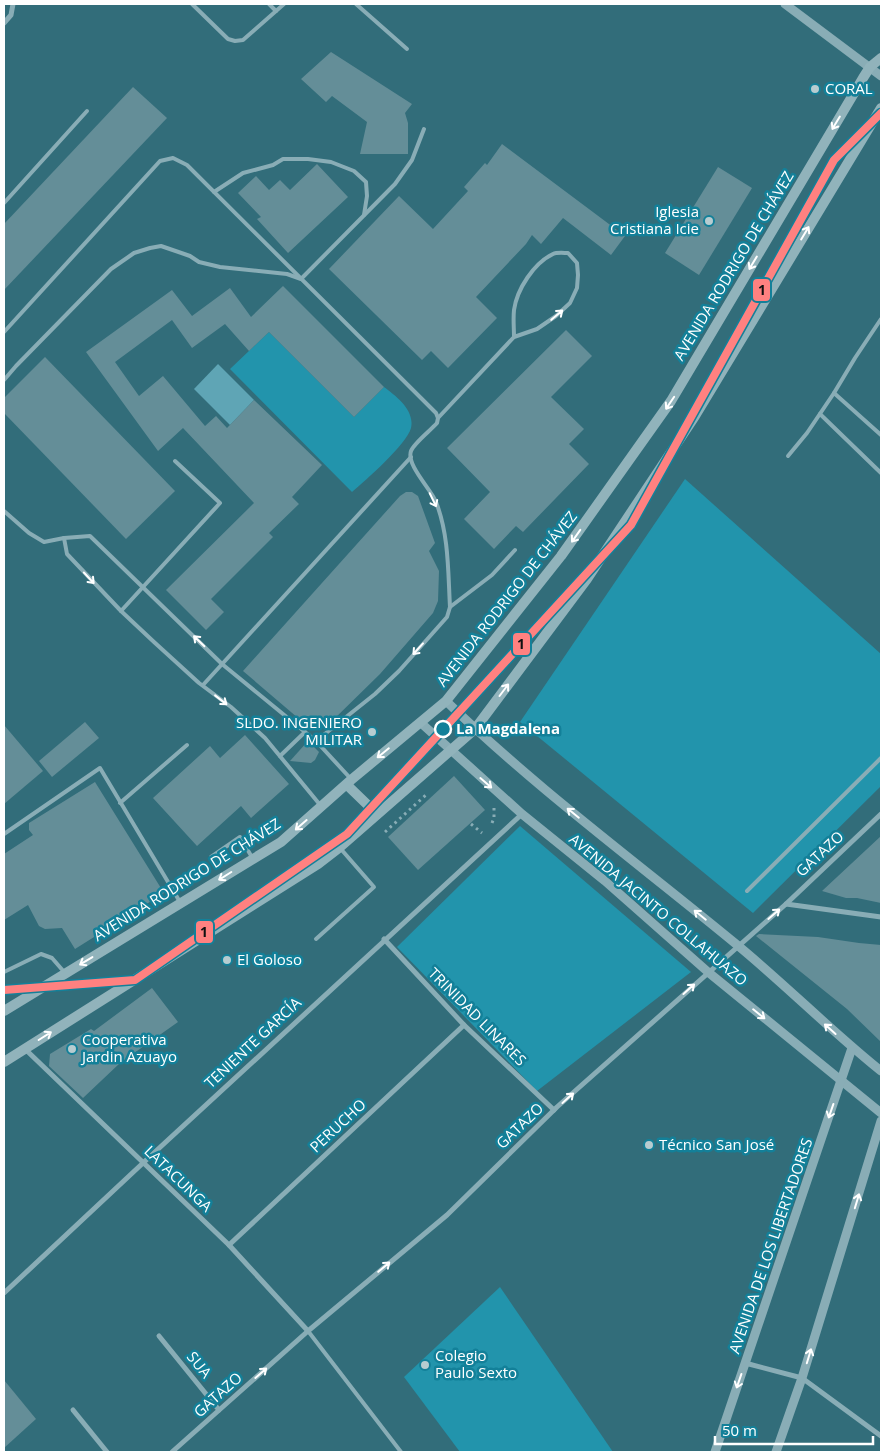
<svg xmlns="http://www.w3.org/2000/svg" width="885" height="1456" font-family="'Open Sans',sans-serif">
<rect width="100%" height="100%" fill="#326d7a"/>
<!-- green -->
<g fill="#2294ac">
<path d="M269,332L354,417L384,387C396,396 415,410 411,428C407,444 366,480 352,492L230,369Z"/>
<path d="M685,479L881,654V786L753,913L520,722Z"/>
<path d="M520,826L691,972L537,1091L397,947Z"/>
<path d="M500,1287L613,1452H460L404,1377Z"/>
</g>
<!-- water -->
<path fill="#5fa5b5" d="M218,364L254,400L230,425L194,389Z"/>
<!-- building -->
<g fill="#648e98">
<path d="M331,52L412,104L405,113L408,123V154H360L367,122L332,96L326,102L301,79Z"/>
<path d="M133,87L167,118L4,290V224Z"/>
<path d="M502,144L625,236L611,255L563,218L541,244L532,235L526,244L476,297L497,318L448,368L431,351L422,360L329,269L399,196L433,229L468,191L464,187L485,163L487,165Z"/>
<path d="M317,164L348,197L288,253L257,219L261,217L238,193L256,176L269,190L280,180L290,190Z"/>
<path d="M718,167L752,188L699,275L665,253Z"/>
<path d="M283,286L384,387L354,417L269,332L249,351L225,324L192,348L172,320L115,362L139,396L163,376L205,426L216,416L227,428L254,400L322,465L292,497L299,504L269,533L273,537L211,599L224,612L206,630L166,590L254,503L183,428L158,451L86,352L172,290L192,316L230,288L251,317Z"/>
<path d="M566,330L592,356L551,397L584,429L569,444L589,464L523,532L516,526L494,549L464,519L490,492L447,448Z"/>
<path d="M45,357L175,491L126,539L4,413V398Z"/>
<path d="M406,492H412L418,496L435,543L429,551L439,571L438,601L433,613L380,674L330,723L319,725L298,718L243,671L400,496Z"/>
<path d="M85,722L99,738L52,777L39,761Z"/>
<path d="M4,725L43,771L4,804Z"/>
<path d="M245,735L289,784L251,818L241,806L197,846L153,798L210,746L220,758Z"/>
<path d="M308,741L319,752L315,760L311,763L290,761Z"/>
<path d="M454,776L485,810L418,870L388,837Z"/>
<path d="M95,782L164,893L75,949L62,928L45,929L39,926L28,905L4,920V854L33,835L29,830V823Z"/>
<path d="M881,836V903L857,898H846L822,891Z"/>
<path d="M759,934L818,937L859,943L881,945V1042L847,1009L756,936Z"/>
<path d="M152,988L178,1022L120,1063L83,1098L49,1066L50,1054L91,1029L94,1031Z"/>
<path d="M4,1380L36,1419L4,1448Z"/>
</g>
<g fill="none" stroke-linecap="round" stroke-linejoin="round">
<!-- path -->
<g stroke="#89adb6" stroke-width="3" stroke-dasharray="2.5 4" stroke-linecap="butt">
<path d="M492,823L494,818V807"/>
<path d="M471,824L482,833"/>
<path d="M385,832L427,794"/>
</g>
<!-- service -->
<g stroke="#89adb6" stroke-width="4">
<path d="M192,4L228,39L235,41L243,40L284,4"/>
<path d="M269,4L276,11"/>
<path d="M356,4L407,49"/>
<path d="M214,192L243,173L273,165L283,159H308L331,162L354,171L366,182L367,196L364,215"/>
<path d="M4,203L87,111"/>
<path d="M4,332L160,161L173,158L187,165L436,413L438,418L437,423C431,430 414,443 411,451C406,465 431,489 436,502C449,535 448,572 450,607L447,617L399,671L375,694L316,741L351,779"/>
<path d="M4,380L16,366L111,269L134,253L150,248L161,246L190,256L199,262L220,267L287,274L301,279L395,184L412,160L424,129"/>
<path d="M834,393L855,358L881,319"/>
<path d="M820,414L881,473"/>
<path d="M438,418L514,337L537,329L556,316L570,303L577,288L578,275L577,263L568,253C564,253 557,252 553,254C534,263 517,289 514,310C513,319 514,328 514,337"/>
<path d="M788,456L807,433L834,393L881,435"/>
<path d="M4,511L29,533L44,542L64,538L90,536L222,664L316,741"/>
<path d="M64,538L67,554L121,611L154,642L199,683L231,707L265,738L321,806"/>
<path d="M450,607L492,575L515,550"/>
<path d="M121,611L220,503L175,461"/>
<path d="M203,685L411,457"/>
<path d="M280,756L305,732"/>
<path d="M120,803L187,745"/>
<path d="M4,834L100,768L180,902"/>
<path d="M211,857L240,837L253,859"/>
<path d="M747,891L881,758"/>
<path d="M316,939L374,887L340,848"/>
<path d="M4,972L41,954L52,958L65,973"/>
<path d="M308,1331L401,1452"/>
</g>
<!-- minor -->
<g stroke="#89adb6" stroke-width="5">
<path d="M4,23L11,15L13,4"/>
<path d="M786,904L881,917"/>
<path d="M384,939L464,1025L554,1110"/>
<path d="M25,1049L229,1245L308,1331"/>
<path d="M229,1245L464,1025"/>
<path d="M4,1293L143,1163L522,814"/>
<path d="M159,1336L219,1410"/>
<path d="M745,1363L802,1378L881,1436"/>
<path d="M73,1410L107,1452"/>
<path d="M172,1452L308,1331L447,1215L557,1107L786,904L881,814"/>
</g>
<!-- tertiary -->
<g stroke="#89adb6" stroke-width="9">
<path d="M785,4L881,76"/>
<path d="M446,701C537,789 639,864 736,944C786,985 831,1031 881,1071"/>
<path d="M421,723L522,814L605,881L708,972L881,1113"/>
<path d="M715,1452L852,1048"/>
<path d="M776,1452L802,1378L881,1121"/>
</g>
<!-- secondary -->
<g stroke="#91b3bb" stroke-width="10">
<path d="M347,785L377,814"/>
<path d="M4,1011L281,842L351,780L446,701L561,556L671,401L863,78L870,67L881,58"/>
<path d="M4,1062L318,864L340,847L475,729L587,579L695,416L881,108"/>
</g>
<!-- metro-1 casing -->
<g stroke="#138099" stroke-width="11">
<path id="metro-1" d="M4,990L135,980L347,834L631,525L834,160L881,113"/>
</g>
<!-- metro-1 -->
<use href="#metro-1" stroke="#ff8180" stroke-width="8"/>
</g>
<!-- one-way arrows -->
<defs><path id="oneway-shaft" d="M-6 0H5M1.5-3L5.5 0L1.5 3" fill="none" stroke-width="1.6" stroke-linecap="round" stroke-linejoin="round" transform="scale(1.25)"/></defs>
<g stroke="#fff">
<use href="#oneway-shaft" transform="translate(836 123) rotate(121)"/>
<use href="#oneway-shaft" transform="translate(805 233) rotate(-59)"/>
<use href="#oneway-shaft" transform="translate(753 263) rotate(121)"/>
<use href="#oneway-shaft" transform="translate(557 315) rotate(-40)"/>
<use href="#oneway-shaft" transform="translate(670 403) rotate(124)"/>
<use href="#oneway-shaft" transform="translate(433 500) rotate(64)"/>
<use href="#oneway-shaft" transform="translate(576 536) rotate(125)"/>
<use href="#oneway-shaft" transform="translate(89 578) rotate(47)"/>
<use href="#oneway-shaft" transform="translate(199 641) rotate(-136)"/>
<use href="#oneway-shaft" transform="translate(418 649) rotate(132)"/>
<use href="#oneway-shaft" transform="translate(504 690) rotate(-53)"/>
<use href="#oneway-shaft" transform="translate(221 700) rotate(38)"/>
<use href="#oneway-shaft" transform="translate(383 753) rotate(141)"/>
<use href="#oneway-shaft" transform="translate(486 783) rotate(41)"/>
<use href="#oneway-shaft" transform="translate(573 813) rotate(-141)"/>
<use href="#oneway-shaft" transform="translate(301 825) rotate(139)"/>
<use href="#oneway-shaft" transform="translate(225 876) rotate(148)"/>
<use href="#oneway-shaft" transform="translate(774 914) rotate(-41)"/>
<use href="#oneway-shaft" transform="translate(700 915) rotate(-141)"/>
<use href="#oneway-shaft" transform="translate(86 961) rotate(149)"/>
<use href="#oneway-shaft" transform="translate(689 989) rotate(-42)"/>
<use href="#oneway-shaft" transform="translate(759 1014) rotate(39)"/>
<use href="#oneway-shaft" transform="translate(830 1029) rotate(-138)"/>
<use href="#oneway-shaft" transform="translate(45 1036) rotate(-32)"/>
<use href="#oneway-shaft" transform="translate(568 1098) rotate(-42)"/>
<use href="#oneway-shaft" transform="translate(831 1111) rotate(109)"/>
<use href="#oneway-shaft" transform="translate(857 1201) rotate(-73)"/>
<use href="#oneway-shaft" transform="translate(384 1267) rotate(-40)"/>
<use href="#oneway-shaft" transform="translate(809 1356) rotate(-73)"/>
<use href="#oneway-shaft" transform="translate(261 1373) rotate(-41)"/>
<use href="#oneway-shaft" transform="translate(739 1381) rotate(109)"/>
</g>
<!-- markers -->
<g fill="#b7ccd0" stroke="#138099" stroke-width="2">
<circle cx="815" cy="89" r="5"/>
<circle cx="709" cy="221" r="5"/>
<circle cx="372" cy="732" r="5"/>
<circle cx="227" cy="960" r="5"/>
<circle cx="72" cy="1049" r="5"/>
<circle cx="649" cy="1145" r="5"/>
<circle cx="425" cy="1365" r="5"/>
</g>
<circle fill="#138099" stroke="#fff" stroke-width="2.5" cx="443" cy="729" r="8"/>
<g text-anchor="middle" stroke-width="5" stroke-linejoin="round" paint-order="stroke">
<!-- poi labels -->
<g font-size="15" fill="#fff" stroke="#138099" text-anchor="start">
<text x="825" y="94">CORAL</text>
<text x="699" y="217" text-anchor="end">Iglesia<tspan x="699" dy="17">Cristiana Icie</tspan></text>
<text x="362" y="728" text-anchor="end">SLDO. INGENIERO<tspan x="362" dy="17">MILITAR</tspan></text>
<text x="237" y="965">El Goloso</text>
<text x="82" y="1045">Cooperativa<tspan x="82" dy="17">Jardin Azuayo</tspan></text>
<text x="659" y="1150">Técnico San José</text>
<text x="435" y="1361">Colegio<tspan x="435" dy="17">Paulo Sexto</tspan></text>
</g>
<!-- street labels -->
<g font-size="15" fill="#fff" stroke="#138099">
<text transform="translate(734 266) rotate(-59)" y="5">AVENIDA RODRIGO DE CHÁVEZ</text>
<text transform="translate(507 599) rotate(-52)" y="5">AVENIDA RODRIGO DE CHÁVEZ</text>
<text transform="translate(820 854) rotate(-43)" y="5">GATAZO</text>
<text transform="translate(187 880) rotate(-32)" y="5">AVENIDA RODRIGO DE CHÁVEZ</text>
<text transform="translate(658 910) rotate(40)" y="5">AVENIDA JACINTO COLLAHUAZO</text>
<text transform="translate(477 1017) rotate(45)" y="5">TRINIDAD LINARES</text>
<text transform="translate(253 1043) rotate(-43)" y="5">TENIENTE GARCÍA</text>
<text transform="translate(338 1126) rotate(-43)" y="5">PERUCHO</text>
<text transform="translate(520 1126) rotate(-44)" y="5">GATAZO</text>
<text transform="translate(178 1179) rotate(44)" y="5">LATACUNGA</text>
<text transform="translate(771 1246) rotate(-71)" y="5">AVENIDA DE LOS LIBERTADORES</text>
<text transform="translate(199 1365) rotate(51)" y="5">SUA</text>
<text transform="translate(218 1395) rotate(-42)" y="5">GATAZO</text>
</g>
<!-- stop labels -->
<g font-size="15" font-weight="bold" fill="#fff" stroke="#138099" text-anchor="start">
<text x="456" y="734">La Magdalena</text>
</g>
</g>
<g stroke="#138099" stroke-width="2">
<rect x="752" y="278" width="19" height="24" rx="5" fill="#ff8180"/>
<rect x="512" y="632" width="19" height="24" rx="5" fill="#ff8180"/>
<rect x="195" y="920" width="19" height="24" rx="5" fill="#ff8180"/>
</g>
<g font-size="14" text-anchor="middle" font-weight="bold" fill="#111">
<text x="762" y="295">1</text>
<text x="521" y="649">1</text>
<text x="204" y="937">1</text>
</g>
<!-- border -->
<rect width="885" height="1456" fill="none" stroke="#ffffff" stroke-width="10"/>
<!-- scale -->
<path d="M715 1436v8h158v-8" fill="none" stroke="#ffffff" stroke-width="2.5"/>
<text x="722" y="1436" font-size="15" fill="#ffffff" stroke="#138099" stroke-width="4" paint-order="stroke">50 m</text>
</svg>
